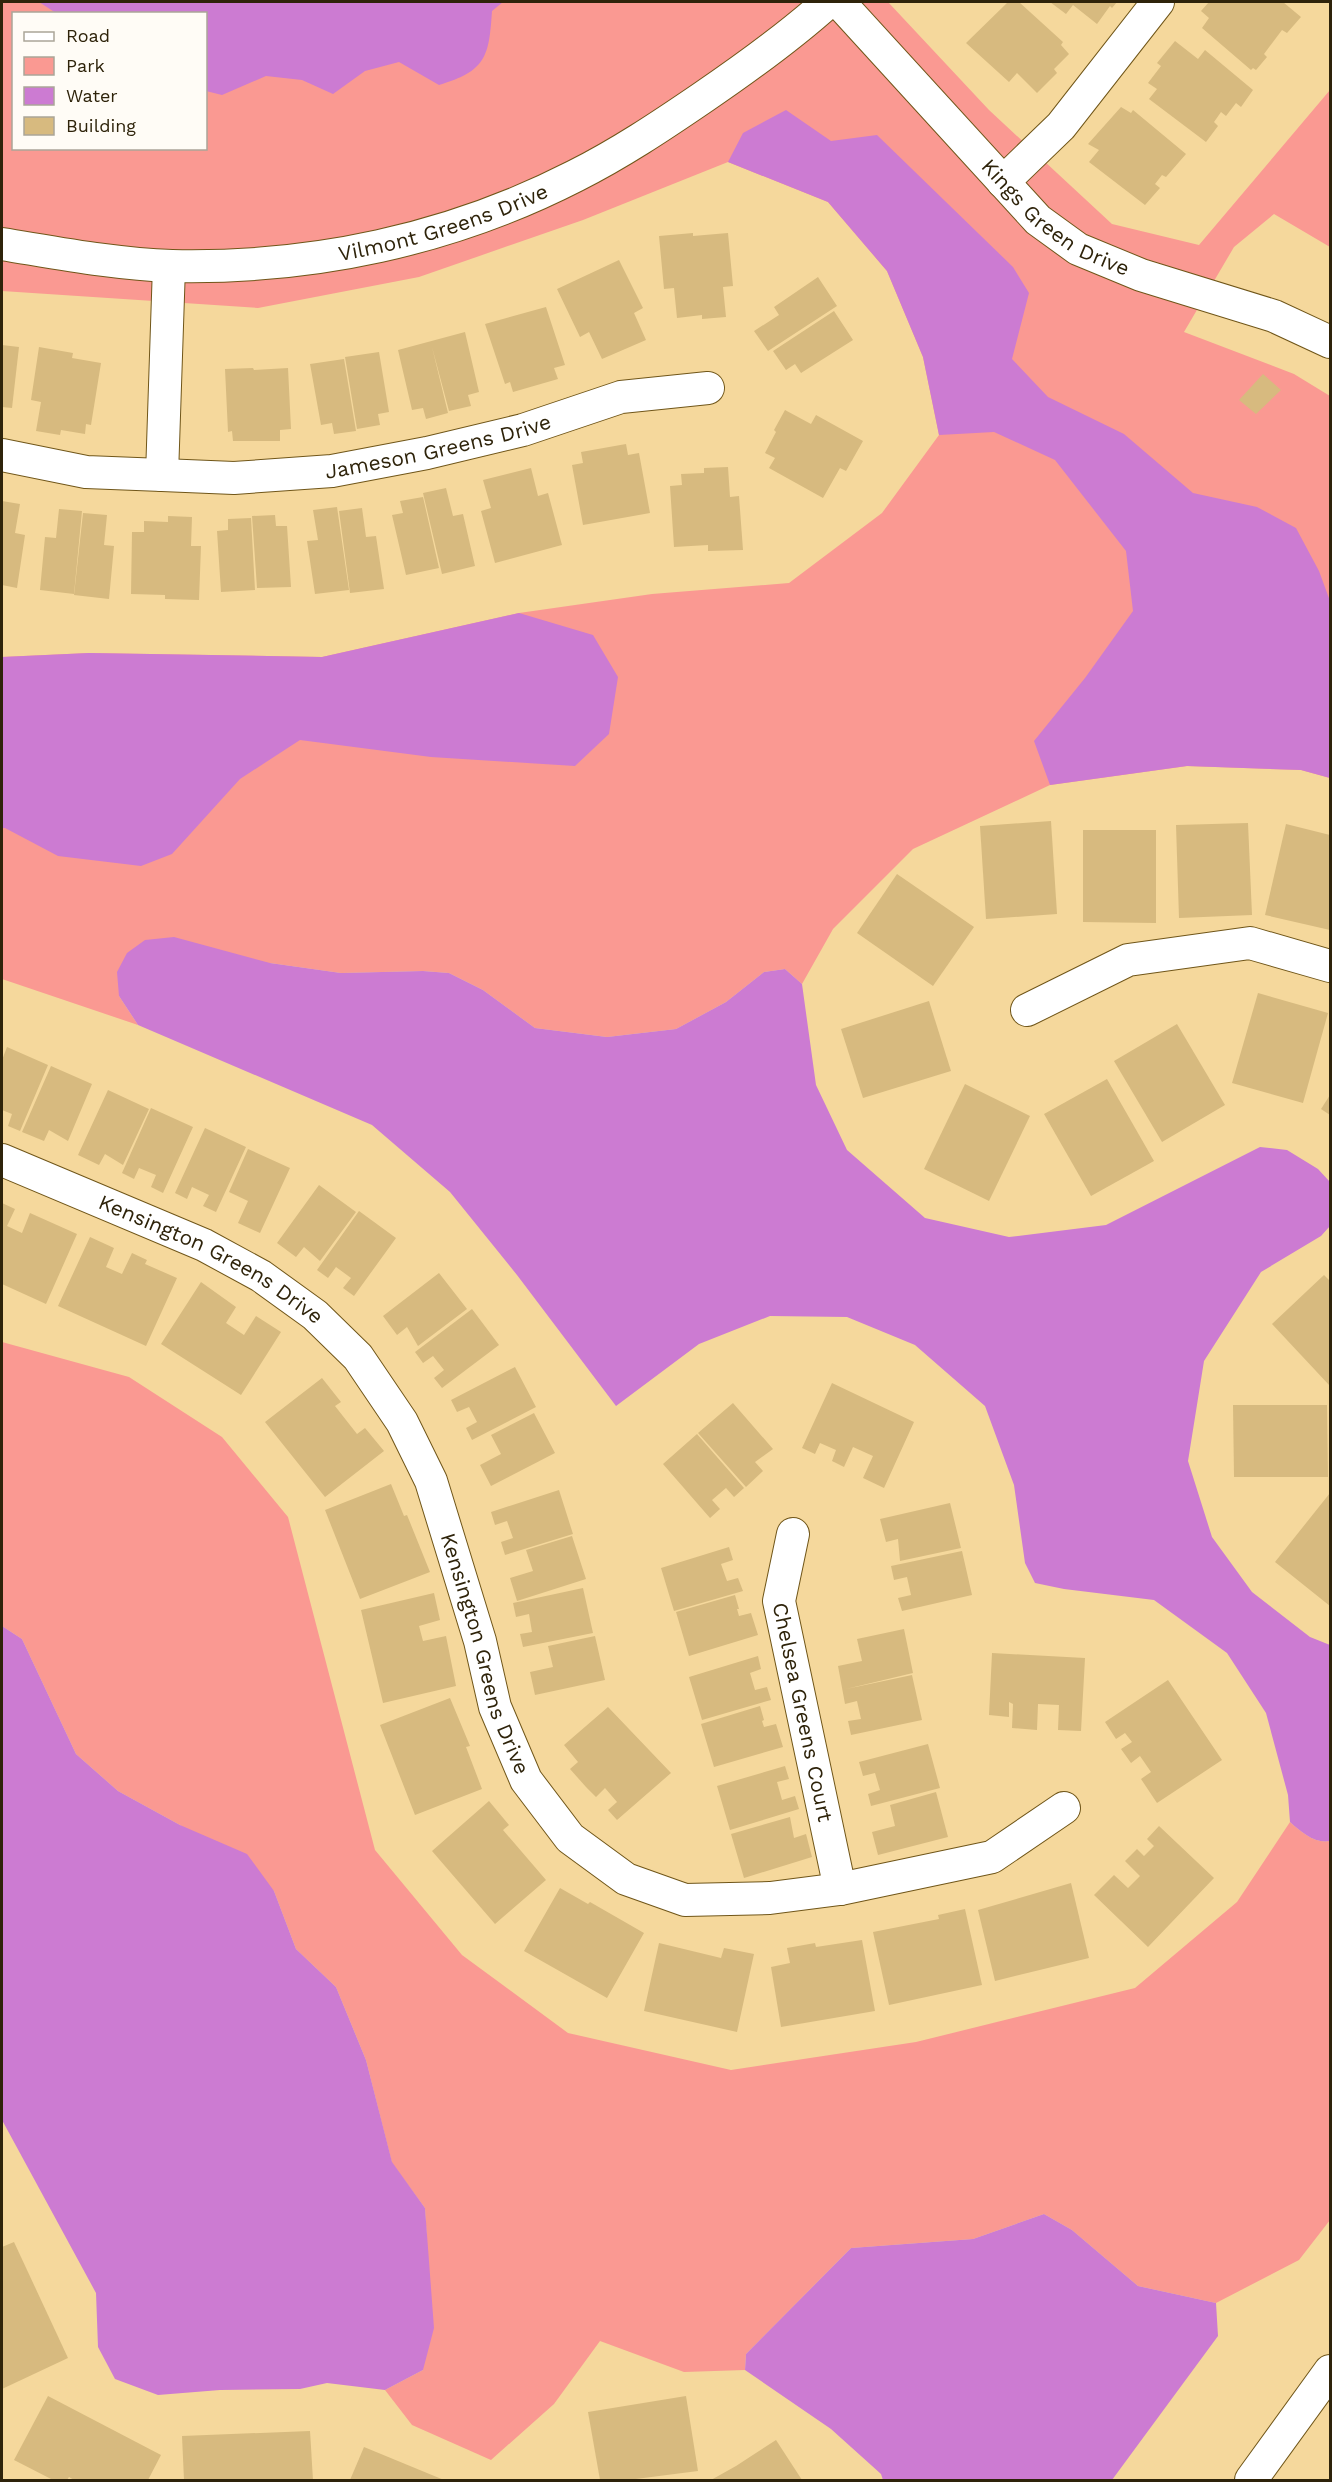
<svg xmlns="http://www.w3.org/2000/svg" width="1332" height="2482" font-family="'Work Sans',sans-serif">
<rect width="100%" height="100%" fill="#f5d89c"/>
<!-- green -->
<g fill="#fa9992" fill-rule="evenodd">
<path d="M2,2H888L989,110L1112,224L1199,245L1330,90V247L1274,214L1234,247L1184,332L1294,374L1330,396V778L1301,770L1187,766L1050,785L913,849L833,929L802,984L785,969L764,972L726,1002L676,1029L607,1037L535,1028L483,990L449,973L423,971L341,973L270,963L119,996L138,1025L2,979V657L89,653L322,657L519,613L652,594L789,583L882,513L939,435L923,357L887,271L828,202L728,162L583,220L419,277L258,308L2,291ZM14,14H206V148H14Z"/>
<path d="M2,1342L129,1377L222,1437L288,1517L375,1850L462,1955L568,2033L731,2070L916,2042L1135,1988L1237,1902L1290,1822C1301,1832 1315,1844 1330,1841V2220L1299,2260L1216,2303L1138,2286L1072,2230L1044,2214L973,2239L851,2248L746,2354L745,2370L684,2372L600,2341L554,2404L491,2460L412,2425L385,2390L423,2370L427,2242L425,2208L392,2163L366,2060L336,1987L296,1949L274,1891L180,1825L118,1791L76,1754L22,1639L2,1626Z"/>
</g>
<!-- water -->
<g fill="#cc7bd2">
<path d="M39,2H503L492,11C489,57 486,71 439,85L399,62L365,71L333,94L302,80L266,76L222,95L206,91V14L56,13Z"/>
<path d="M786,110L831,141L877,135L1013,267L1029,293L1012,359L1048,397L1124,434L1193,493L1257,507L1296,528L1319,571L1330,601V778L1301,770L1187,766L1050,785L1034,741L1085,678L1133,611L1126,551L1055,460L994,432L939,435L923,357L887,271L828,202L728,162L743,133Z"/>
<path d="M519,613L593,635L618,677L609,734L575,766L431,757L300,740L240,779L172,854L141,866L58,856L5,828H2V657L89,653L322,657Z"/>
<path d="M174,937L270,963L341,973L423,971L449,973L483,990L535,1028L607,1037L676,1029L726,1002L764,972L785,969L802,984L816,1085L847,1150L925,1218L1009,1237L1106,1225L1260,1147L1287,1150L1318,1169L1330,1182V1226L1321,1236L1261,1272L1204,1361L1188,1461L1212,1537L1252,1592L1310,1637L1330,1645V1841C1315,1844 1301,1832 1290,1822L1288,1795L1266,1713L1227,1653L1154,1600L1064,1589L1035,1583L1025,1563L1014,1485L985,1406L915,1345L847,1317L770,1316L699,1344L616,1406L517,1275L450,1192L372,1125L138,1025L119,996L117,972L127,953L145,940Z"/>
<path d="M2,1626L22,1639L76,1754L118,1791L180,1825L247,1854L274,1891L296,1949L336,1987L366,2060L392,2162L425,2208L434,2328L423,2370L385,2390L327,2383L300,2389L220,2390L158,2395L115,2379L98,2347L96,2293L2,2120Z"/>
<path d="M1044,2214L1072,2230L1138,2286L1216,2303L1218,2336L1112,2480H883L881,2474L831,2429L745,2370L746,2354L851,2248L973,2239Z"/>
</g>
<!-- building -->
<g fill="#d7ba7f">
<path d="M1008,2H1019L1063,42L1061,45L1069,54L1054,69L1057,73L1037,93L1017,73L1009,82L966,43Z"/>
<path d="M1050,2H1117L1112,8L1110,6L1097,24L1073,5L1066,14Z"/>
<path d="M1209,2H1283L1301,17L1287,33L1282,30L1264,54L1267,57L1256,70L1253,68L1251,70L1202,28L1209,18L1201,11Z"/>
<path d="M1175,41L1198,59L1205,50L1253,90L1241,107L1236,103L1226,116L1221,112L1214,122L1218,126L1206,142L1149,99L1157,89L1148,83L1161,66L1157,63Z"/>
<path d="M1121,107L1131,113L1133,110L1186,154L1166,177L1162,175L1155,184L1160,188L1145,205L1089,162L1099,150L1088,144Z"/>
<path d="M693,233V236L728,233L733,286L723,287L726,317L702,319V315L677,318L674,288L664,289L659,236Z"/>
<path d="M619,260L643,308L634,313L646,340L602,359L589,332L580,337L557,289Z"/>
<path d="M818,277L837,306L768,351L754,331L779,315L774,307Z"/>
<path d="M546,307L565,365L554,368L558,379L513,392L510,382L505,384L485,324Z"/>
<path d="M834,311L853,340L801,373L795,364L786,370L773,351Z"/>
<path d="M465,332L479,392L468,395L471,406L449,411L432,347L448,413L426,419L423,408L412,410L398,350Z"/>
<path d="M2,345L19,347L12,408L2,407Z"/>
<path d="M39,347L73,353L72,358L101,363L91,425L86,424L85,434L61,430L60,435L36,431L41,402L31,400Z"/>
<path d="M379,352L389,412L378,414L380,425L357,429L345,357Z"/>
<path d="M344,359L356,431L334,434L332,423L321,425L310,364Z"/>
<path d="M253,368L254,370L288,368L291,429L280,430V441H233L232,431L228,432L225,369Z"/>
<path d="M1263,374L1281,390L1256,414L1239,400Z"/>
<path d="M785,410L811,424L816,415L863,441L846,471L840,468L823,498L769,468L775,458L765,453L776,432L774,430Z"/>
<path d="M626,444L628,455L639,453L650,513L583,525L572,465L583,463L581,452Z"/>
<path d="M728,467L730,497L739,496L743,550L708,551V545L674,547L670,486L682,485L681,474L704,473V468Z"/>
<path d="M531,468L538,496L548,493L562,545L495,563L481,511L491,508L483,480Z"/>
<path d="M446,488L453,516L463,514L475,566L442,574L423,493Z"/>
<path d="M423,497L439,568L406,575L392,515L403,513L400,501Z"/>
<path d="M2,501L20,504L15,533L25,535L17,588L2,585Z"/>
<path d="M337,507L349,590L315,594L307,541L318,540L313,510Z"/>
<path d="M362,508L366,537L376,536L384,589L350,593L339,511Z"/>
<path d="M59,509L82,511L74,594L40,590L45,537L56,538Z"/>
<path d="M83,513L107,515L104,545L114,546L109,599L74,595Z"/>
<path d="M275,515L276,526H287L291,587L257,588L252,516Z"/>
<path d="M168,516L192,517L191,546H201L199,600L165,599V595L131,594L132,532H144V521L168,522Z"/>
<path d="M251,518L255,590L221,592L217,531L228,530V519Z"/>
<path d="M1051,821L1057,914L986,919L980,826Z"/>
<path d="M1248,823L1252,915L1179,918L1176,825Z"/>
<path d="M1286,824L1330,835V930L1265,915Z"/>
<path d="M1083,830H1156V923L1083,922Z"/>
<path d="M897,874L974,927L933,986L857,933Z"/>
<path d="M1258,993L1328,1013L1303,1103L1232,1083Z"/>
<path d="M929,1001L951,1071L863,1098L841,1029Z"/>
<path d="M1177,1024L1225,1105L1162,1142L1114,1061Z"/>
<path d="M7,1047L48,1065L20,1131L8,1126L12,1114L2,1110V1060Z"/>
<path d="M51,1066L92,1084L68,1141L49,1130L44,1141L22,1132Z"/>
<path d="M1107,1079L1154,1161L1091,1196L1044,1114Z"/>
<path d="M965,1084L1030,1116L989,1201L924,1169Z"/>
<path d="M108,1090L149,1109L123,1165L105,1154L99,1165L78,1155Z"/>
<path d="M1330,1095V1115L1321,1109Z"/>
<path d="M151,1108L193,1127L163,1193L151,1187L156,1175L139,1168L134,1179L122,1173Z"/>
<path d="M205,1128L246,1147L216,1212L203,1206L209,1195L192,1187L187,1199L175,1193Z"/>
<path d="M248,1149L290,1168L260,1233L238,1223L248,1201L229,1192Z"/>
<path d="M319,1185L356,1212L320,1261L304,1247L296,1257L277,1243Z"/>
<path d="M2,1203L15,1209L7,1226L22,1233L30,1213L77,1234L46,1304L2,1284Z"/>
<path d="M359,1211L396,1238L354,1296L343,1288L351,1278L336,1267L328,1278L317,1270Z"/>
<path d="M90,1237L114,1248L106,1267L122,1274L132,1253L147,1260L145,1264L177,1278L146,1346L58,1306Z"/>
<path d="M439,1273L467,1309L418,1346L407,1327L397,1335L383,1316Z"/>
<path d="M1324,1275L1330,1281V1386L1272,1324Z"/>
<path d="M201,1282L236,1307L226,1323L244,1335L256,1316L281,1332L241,1395L161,1344Z"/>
<path d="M472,1309L499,1345L442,1388L434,1378L444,1370L433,1356L423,1363L415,1352Z"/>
<path d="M515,1367L536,1407L472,1440L466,1428L477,1422L469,1407L457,1412L451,1400Z"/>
<path d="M322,1378L341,1402L335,1406L357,1434L365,1428L384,1451L325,1497L265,1422Z"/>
<path d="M832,1383L914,1422L884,1488L863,1478L873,1456L853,1447L844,1467L832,1461L836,1450L820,1443L815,1454L802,1448Z"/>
<path d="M733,1403L773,1449L755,1462L763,1471L746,1487L698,1433Z"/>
<path d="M1233,1405H1327L1328,1477H1234Z"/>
<path d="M534,1413L555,1453L491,1486L480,1465L501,1454L491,1435Z"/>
<path d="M697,1434L744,1488L734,1497L726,1488L712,1500L720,1509L710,1518L663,1464Z"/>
<path d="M391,1484L404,1516L407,1515L430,1572L360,1599L325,1510Z"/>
<path d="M559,1490L573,1534L505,1555L501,1542L513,1538L507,1521L495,1525L491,1512Z"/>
<path d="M1330,1493V1606L1275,1562Z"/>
<path d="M950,1503L961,1548L900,1561L898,1539L886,1542L880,1519Z"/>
<path d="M572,1536L586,1579L517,1601L510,1578L533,1571L526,1550Z"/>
<path d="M729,1547L733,1560L721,1564L727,1581L738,1578L743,1591L674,1611L661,1568Z"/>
<path d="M962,1551L972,1595L902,1611L898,1598L911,1595L907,1577L894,1580L891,1566Z"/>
<path d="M583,1588L593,1633L523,1647L520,1634L532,1632L529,1614L516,1617L513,1603Z"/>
<path d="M434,1593L440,1620L419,1626L423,1641L446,1636L456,1686L383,1703L361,1610Z"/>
<path d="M735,1595L739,1609H737L739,1616L751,1613L758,1635L689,1656L676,1612Z"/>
<path d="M904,1629L913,1673L846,1689L912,1675L922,1720L851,1735L848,1721L861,1719L857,1701L845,1704L838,1666L862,1661L857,1639Z"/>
<path d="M595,1636L605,1680L535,1695L530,1672L553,1667L548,1646Z"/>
<path d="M992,1653L1085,1658L1081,1731L1058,1730L1059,1705L1038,1704L1037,1730L1012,1728L1013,1704L1009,1702V1717L989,1715Z"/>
<path d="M758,1656L761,1669L750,1673L755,1690L767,1687L771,1700L702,1720L689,1677Z"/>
<path d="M1168,1680L1222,1760L1157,1803L1141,1779L1151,1772L1140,1756L1131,1763L1121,1749L1132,1742L1125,1733L1116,1739L1105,1722Z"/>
<path d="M450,1698L470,1746L466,1747L482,1789L415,1815L380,1725Z"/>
<path d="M760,1706L764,1720L762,1721L764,1727L776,1724L783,1747L714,1767L701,1724Z"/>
<path d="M608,1707L671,1773L617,1820L608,1810L617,1802L605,1788L596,1797L586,1787L570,1769L578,1762L564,1745Z"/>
<path d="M928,1744L940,1788L871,1806L868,1794L880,1790L875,1773L863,1776L859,1762Z"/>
<path d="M785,1766L789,1779L777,1782L782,1800L795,1796L799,1809L730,1830L717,1786Z"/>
<path d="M936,1792L948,1837L878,1855L872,1832L895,1826L890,1805Z"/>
<path d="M489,1801L509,1825L503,1830L546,1880L495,1924L432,1851Z"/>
<path d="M790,1817L794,1838L806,1834L812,1857L744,1878L731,1834Z"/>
<path d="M1159,1826L1214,1878L1148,1947L1094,1895L1114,1875L1128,1888L1140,1876L1125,1861L1137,1849L1144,1856L1154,1846L1147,1839Z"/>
<path d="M1071,1883L1089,1958L995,1981L978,1910Z"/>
<path d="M560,1888L588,1904L590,1902L644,1933L607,1998L524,1951Z"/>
<path d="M965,1909L982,1985L889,2005L873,1932L939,1919L938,1915Z"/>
<path d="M862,1940L875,2011L781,2027L771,1967L790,1963L787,1948L815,1943L816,1947Z"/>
<path d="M659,1943L721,1958L724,1948L754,1954L737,2032L644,2011Z"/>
<path d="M14,2242L68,2358L2,2389V2247Z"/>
<path d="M48,2396L161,2455L148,2480H74L69,2477L67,2480H53L14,2460Z"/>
<path d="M686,2396L698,2471L628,2480H600L588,2412Z"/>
<path d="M310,2431L313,2480H184L182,2436Z"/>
<path d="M776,2440L802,2480H711L736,2466Z"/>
<path d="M364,2447L444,2480H350Z"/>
</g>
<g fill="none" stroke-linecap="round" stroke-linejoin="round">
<!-- minor casing -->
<g stroke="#705619" stroke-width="34">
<g id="minor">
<path id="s1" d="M839,2L1038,220L1078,249L1141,275L1274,316L1330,342"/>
<path d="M1003,182L1061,126L1158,2"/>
<path id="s2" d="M2,244C58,253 115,264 172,266C312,269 450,240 575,176C619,154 661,126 702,98C746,68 789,37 828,2"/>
<path id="s3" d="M2,455L86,472L162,475L234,478L332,471L427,453L523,430L621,397L708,388"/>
<path d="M162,475L169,266"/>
<path d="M1027,1010L1128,960L1250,943L1330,966"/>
<path id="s4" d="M2,1160L204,1245L261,1276L315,1315L358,1357L402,1422L431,1481L480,1641L495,1707L526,1780L570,1838L626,1879L685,1900L770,1898L840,1889L992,1857L1064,1808"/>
<path id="s5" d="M793,1534L779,1601L840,1889"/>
<path d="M1251,2480L1330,2371"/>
</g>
</g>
<!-- minor -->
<use href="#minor" stroke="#fff" stroke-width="32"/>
</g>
<g text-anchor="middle" stroke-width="6" stroke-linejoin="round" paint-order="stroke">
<!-- street labels -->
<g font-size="21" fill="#2e230a" stroke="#fffcf6">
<text dy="7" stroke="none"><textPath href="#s1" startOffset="308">Kings Green Drive</textPath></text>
<text dy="7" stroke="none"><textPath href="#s2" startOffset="448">Vilmont Greens Drive</textPath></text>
<text dy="7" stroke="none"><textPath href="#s3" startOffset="441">Jameson Greens Drive</textPath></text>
<text dy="7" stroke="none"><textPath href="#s4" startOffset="232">Kensington Greens Drive</textPath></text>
<text dy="7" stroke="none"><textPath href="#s4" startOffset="736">Kensington Greens Drive</textPath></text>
<text dy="7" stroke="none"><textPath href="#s5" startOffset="182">Chelsea Greens Court</textPath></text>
</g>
</g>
<!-- border -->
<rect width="1332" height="2482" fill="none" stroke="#2e230a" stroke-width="6"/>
<!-- legend -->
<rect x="12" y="12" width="195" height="138" fill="#fffcf6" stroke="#aba598" stroke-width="1.5"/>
<rect x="24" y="32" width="30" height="9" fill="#ffffff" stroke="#aba598" stroke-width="1.5"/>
<text x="66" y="42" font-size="18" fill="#2e230a">Road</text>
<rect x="24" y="57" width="30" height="18" fill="#fa9992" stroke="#aba598" stroke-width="1.5"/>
<text x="66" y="72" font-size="18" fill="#2e230a">Park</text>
<rect x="24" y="87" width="30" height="18" fill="#cc7bd2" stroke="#aba598" stroke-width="1.5"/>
<text x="66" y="102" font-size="18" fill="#2e230a">Water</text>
<rect x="24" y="117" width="30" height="18" fill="#d7ba7f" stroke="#aba598" stroke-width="1.5"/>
<text x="66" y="132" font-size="18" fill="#2e230a">Building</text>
</svg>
